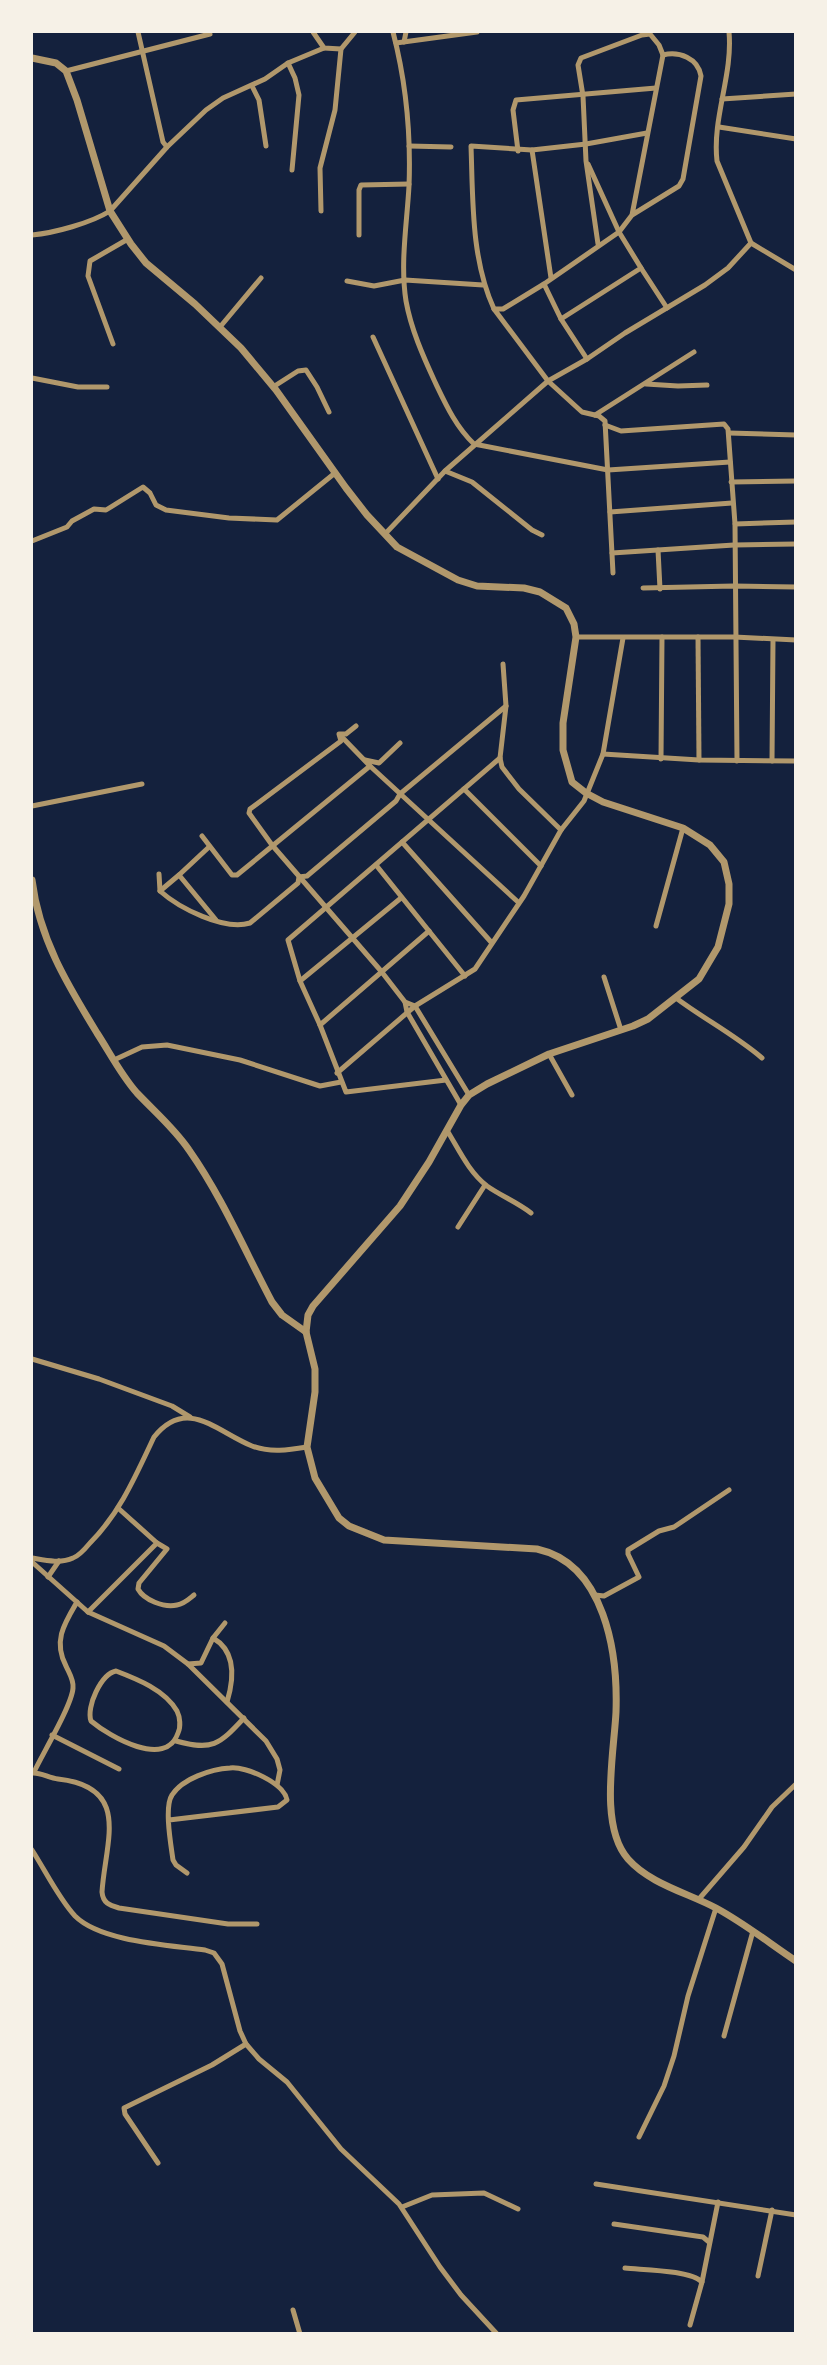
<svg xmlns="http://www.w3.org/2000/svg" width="827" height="2365" font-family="Overpass,sans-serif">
<rect width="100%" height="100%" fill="#14213d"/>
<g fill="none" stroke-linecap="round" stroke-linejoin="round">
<!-- minor -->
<g stroke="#b1986c" stroke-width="5">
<path d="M138,32L163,142L167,147"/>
<path d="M313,32L324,48L341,49"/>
<path d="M393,32C406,82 411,134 409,186C407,223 400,263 406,301C411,329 423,356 435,382C446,405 456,427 474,444L608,470L730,462"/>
<path d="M729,32C733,75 712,118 717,161L751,243L796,270"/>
<path d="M404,42L406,32"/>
<path d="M396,43L477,32"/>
<path d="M288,63L295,78L299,95L292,170"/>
<path d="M66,71L210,34"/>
<path d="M252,86L259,100L266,146"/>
<path d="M722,99L796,94"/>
<path d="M719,127L796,139"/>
<path d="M409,146L451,147"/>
<path d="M532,150L551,278"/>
<path d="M518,151L513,110L516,100L656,88"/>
<path d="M321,211L320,168L335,110L341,49L355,32"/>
<path d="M32,235C54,233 91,223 110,211L167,147L206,110L223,98L265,79L288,63L324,48"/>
<path d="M359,235V190L361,185L409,184"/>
<path d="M598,244L586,161L583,96L578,65L581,58L642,35L650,34L659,45L663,55"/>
<path d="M641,268L667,308"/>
<path d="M347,281L374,286L405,280L483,285"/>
<path d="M544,284L561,319L587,359"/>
<path d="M494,309C471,259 473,200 471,146L532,150L586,144L647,133"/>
<path d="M561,319L641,268L619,232L588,164"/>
<path d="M220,327L261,278"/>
<path d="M373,337L438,479"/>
<path d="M113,344L88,276L90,261L128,239"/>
<path d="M32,378L78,387H107"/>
<path d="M646,384L678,386L707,385"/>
<path d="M273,387L298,371L306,370L317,387L329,412"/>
<path d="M595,415L694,352"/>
<path d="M605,425L621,431L724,424L728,429L735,524L737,761"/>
<path d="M729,433L796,435"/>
<path d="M445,471L472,482L532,530L542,535"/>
<path d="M731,482L796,481"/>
<path d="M610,512L732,503"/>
<path d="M735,524L796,522"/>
<path d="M385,534L445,471L548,381L587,359L625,333L705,285L728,268L751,243"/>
<path d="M32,541L67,527L72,521L94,509L106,510L143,487L150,493L156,505L166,510L229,518L277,520L335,473"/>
<path d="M658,550L660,589"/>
<path d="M612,553L734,545L796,544"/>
<path d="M613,573L605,421L599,416L582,412L548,381L494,309H503L544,284L619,232L632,215L679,186L683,179L701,76C698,58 679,51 663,55L632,215"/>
<path d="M643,588L734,586L796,587"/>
<path d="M576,637H734L796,640"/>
<path d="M698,637L699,760"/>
<path d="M503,664L506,706L500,758L502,767L519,789L561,830"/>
<path d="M356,726L346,734H339L341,741L250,809L249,813L272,845L381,971L405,1002"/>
<path d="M340,735L370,766L518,902"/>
<path d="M603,754L699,760L796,761"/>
<path d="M661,759L662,637"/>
<path d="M365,760L379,763L400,743"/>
<path d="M772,761L773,640"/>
<path d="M464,789L541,866"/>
<path d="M32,806L142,784"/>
<path d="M202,836L232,875H237L370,766"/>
<path d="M402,842L491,942"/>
<path d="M209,847L179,875L216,920"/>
<path d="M376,865L465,976"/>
<path d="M159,874L160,891"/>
<path d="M179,875L160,891C179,908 224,931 250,923L298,883L299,877L307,876L396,801L400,794L506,706"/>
<path d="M656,926L683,828"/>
<path d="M604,977L621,1030"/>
<path d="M300,981L401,898"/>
<path d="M676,998C704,1019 735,1035 762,1058"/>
<path d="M320,1025L429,931"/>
<path d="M549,1054L572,1095"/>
<path d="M114,1060L142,1047L167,1045L240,1060L320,1086L341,1082"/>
<path d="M337,1073L415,1006L475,969L524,896L561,830L584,801L603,754L623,638"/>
<path d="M446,1080L346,1092L320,1025L300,981L288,940L500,758"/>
<path d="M461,1105L407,1012L405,1002L415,1006L469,1095"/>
<path d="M448,1132C459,1150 469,1172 487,1186C501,1196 517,1202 531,1213"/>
<path d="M458,1227L485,1185"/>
<path d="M32,1359L99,1379L172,1406L190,1417"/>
<path d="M157,1543L167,1549L139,1583L138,1589C144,1600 164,1608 177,1605C184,1604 189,1599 194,1595"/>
<path d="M32,1558C44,1560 60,1564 73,1558C79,1556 85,1549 90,1543C120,1513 136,1475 154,1437C187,1396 217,1432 252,1446C270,1453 289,1450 307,1447"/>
<path d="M32,1562L88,1612L164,1646L188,1664L266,1741L277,1759L280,1770L277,1785"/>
<path d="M48,1577L59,1561"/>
<path d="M595,1595L604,1596L639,1577L628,1554V1550L659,1531L674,1527L729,1490"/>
<path d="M88,1612L157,1543L118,1508"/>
<path d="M213,1638C237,1652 234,1679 227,1702"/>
<path d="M188,1664L201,1663L213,1638L225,1623"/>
<path d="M116,1671C137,1679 165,1690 177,1711C180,1717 181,1727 178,1733C166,1769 110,1737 91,1721C86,1707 101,1674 116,1671Z"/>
<path d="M52,1735L119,1769"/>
<path d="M176,1741C212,1751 219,1745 244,1718"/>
<path d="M34,1772C43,1753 72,1705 73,1688C74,1680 69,1673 66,1666C53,1641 64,1624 77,1602"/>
<path d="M32,1773C40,1772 49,1778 58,1779C132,1787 105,1842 102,1892C103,1903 109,1905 119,1908L228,1924H257"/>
<path d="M169,1820L278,1807L287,1800C284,1783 246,1766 230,1768C211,1769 182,1779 172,1795C164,1807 171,1845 173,1860L176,1865L187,1873"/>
<path d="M32,1850C45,1870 59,1899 75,1916C101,1942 170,1945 205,1950L214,1953L222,1964L240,2031L246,2044L259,2059L287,2082L341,2149L399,2204L440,2267L461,2295L497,2334"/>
<path d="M699,1899L744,1847L772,1807L796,1784"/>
<path d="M724,2036L753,1931"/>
<path d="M639,2137L664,2086L674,2056L688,1996L716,1908"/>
<path d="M158,2163L125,2114L124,2108L212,2065L246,2044"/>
<path d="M596,2184L796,2215"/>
<path d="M402,2207L432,2195L484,2193L518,2209"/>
<path d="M614,2224L703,2237L709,2242"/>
<path d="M625,2268C643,2270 690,2270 702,2282"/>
<path d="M758,2276L772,2210"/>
<path d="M293,2310L300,2334"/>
<path d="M690,2325L702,2282L718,2202"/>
</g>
<!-- tertiary -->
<g stroke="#b1986c" stroke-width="7">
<path d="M32,58L56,63L66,71L77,100L110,211L131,244L146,263L195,304L241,348L276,390L346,488L367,515L397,547L458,580L477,586L524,588L540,592L566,608L574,624L576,637L563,723V750L572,782L586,793L603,802L683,828L710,845L724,862L729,884V904L718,947L699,979L648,1019L633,1026L549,1054L487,1084L469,1095L461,1105L429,1162L400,1206L313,1306L308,1315L306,1332L315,1369V1392L307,1447L315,1478L339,1518L349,1526L384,1540L537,1549C605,1564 618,1653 616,1712C614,1753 599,1826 628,1859C650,1884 688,1893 716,1908C744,1923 769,1943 796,1961"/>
<path d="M32,880C39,938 67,984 97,1033C110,1053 121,1075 137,1093C155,1112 175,1129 189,1150C222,1197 245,1251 272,1302L282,1315L306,1332"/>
</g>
</g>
<!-- border -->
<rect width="827" height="2365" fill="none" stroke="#f6f1e7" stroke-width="66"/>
</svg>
